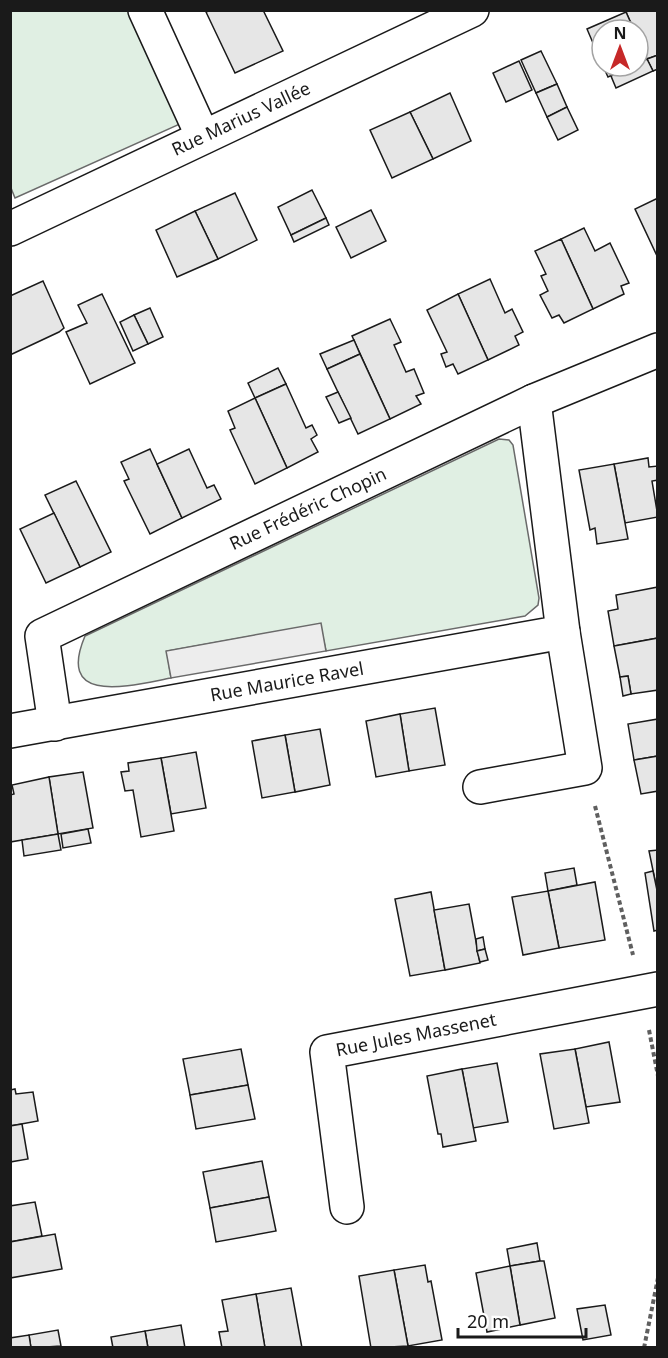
<svg xmlns="http://www.w3.org/2000/svg" width="668" height="1358" font-family="'Noto Sans',sans-serif">
<rect width="100%" height="100%" fill="#fff"/>
<!-- green -->
<g fill="#e0efe3" stroke="#6a6a6a" stroke-width="1.5">
<path d="M11,11H128L180,124L15,198L11,188Z"/>
<path d="M499,439L509,440L513,445L539,598L538,605L525,616L326,651L320,624L167,651L171,678C133,685 55,707 85,636Z"/>
</g>
<!-- parking -->
<path fill="#ededed" stroke="#6a6a6a" stroke-width="1.5" d="M321,623L326,651L171,678L166,651Z"/>
<!-- building -->
<g fill="#e6e6e6" stroke="#1a1a1a" stroke-width="1.5">
<path d="M211,10H263L283,51L235,73L206,12Z"/>
<path d="M630,10H658V55L647,59L638,39V30H634L626,12Z"/>
<path d="M626,12L634,30H602V64L587,29Z"/>
<path d="M638,39L647,59L638,63Z"/>
<path d="M541,51L557,84L536,93L521,60Z"/>
<path d="M658,55V69L653,71L647,59Z"/>
<path d="M647,59L653,71L616,88L611,76L632,66H638V63Z"/>
<path d="M519,61L532,90L506,102L493,73Z"/>
<path d="M603,66H632L608,77Z"/>
<path d="M557,84L567,107L547,117L536,93Z"/>
<path d="M450,93L471,141L433,159L410,112Z"/>
<path d="M567,107L578,130L558,140L547,117Z"/>
<path d="M410,112L433,159L392,178L370,130Z"/>
<path d="M312,190L326,218L291,235L278,207Z"/>
<path d="M235,193L257,240L218,259L195,211Z"/>
<path d="M658,198V258L635,209Z"/>
<path d="M371,210L386,241L351,258L336,227Z"/>
<path d="M195,211L218,259L177,277L156,230Z"/>
<path d="M326,218L329,225L294,242L291,235Z"/>
<path d="M584,228L595,251L610,243L629,283L621,286L624,294L593,309L561,239Z"/>
<path d="M561,239L593,309L564,323L559,315L552,318L540,295L548,291L541,276L546,274L535,251Z"/>
<path d="M490,279L505,313L512,309L523,332L515,336L519,345L488,360L458,294Z"/>
<path d="M43,281L64,328L59,332L10,355V296Z"/>
<path d="M102,294L135,363L90,384L66,332L87,323L78,305Z"/>
<path d="M458,294L488,360L458,374L453,364L446,367L441,354L447,352L427,310Z"/>
<path d="M150,308L163,337L148,344L134,315Z"/>
<path d="M134,315L148,344L133,351L120,322Z"/>
<path d="M390,319L401,342L394,345L406,372L414,369L424,393L416,396L421,404L390,419L352,336Z"/>
<path d="M354,340L360,354L327,369L320,354Z"/>
<path d="M360,354L390,419L358,434L327,369Z"/>
<path d="M278,368L286,384L255,398L248,383Z"/>
<path d="M286,384L306,428L312,425L317,435L311,439L318,452L287,468L255,398Z"/>
<path d="M338,392L351,418L339,423L326,397Z"/>
<path d="M255,398L287,468L255,484L230,430L235,428L228,411Z"/>
<path d="M150,449L182,518L150,534L124,481L129,479L121,462Z"/>
<path d="M189,449L207,488L214,485L221,499L182,518L157,464Z"/>
<path d="M648,458L649,467L658,466V480L652,481L658,517L625,523L614,464Z"/>
<path d="M614,464L628,539L597,544L595,528L590,530L579,470Z"/>
<path d="M76,481L111,552L80,567L45,495Z"/>
<path d="M54,513L80,567L46,583L20,529Z"/>
<path d="M658,587V638L614,646L608,611L618,609L616,595Z"/>
<path d="M658,638V690L631,694L628,676L620,677L614,646Z"/>
<path d="M628,676L631,694L623,696L620,677Z"/>
<path d="M435,708L445,765L409,771L400,714Z"/>
<path d="M400,714L409,771L376,777L366,721Z"/>
<path d="M658,719V756L634,760L628,724Z"/>
<path d="M320,729L330,785L295,792L285,735Z"/>
<path d="M285,735L295,792L262,798L252,741Z"/>
<path d="M196,752L206,808L171,814L161,758Z"/>
<path d="M658,756V791L641,794L634,760Z"/>
<path d="M161,758L174,831L141,837L133,790L125,791L121,772L129,771L128,763Z"/>
<path d="M83,772L93,828L58,834L49,777Z"/>
<path d="M49,777L58,834L10,842V795L14,794L12,785Z"/>
<path d="M88,829L91,843L63,848L61,834Z"/>
<path d="M58,834L61,850L24,856L22,840Z"/>
<path d="M658,850V895L649,851Z"/>
<path d="M574,868L577,885L548,891L545,873Z"/>
<path d="M653,871L658,895V930L654,931L645,873Z"/>
<path d="M595,882L605,940L559,948L548,891Z"/>
<path d="M548,891L559,948L523,955L512,897Z"/>
<path d="M431,892L445,970L410,976L395,899Z"/>
<path d="M469,904L480,963L445,970L434,910Z"/>
<path d="M483,937L485,949L477,951L476,939Z"/>
<path d="M485,949L488,960L480,962L477,951Z"/>
<path d="M609,1042L620,1102L586,1107L575,1049Z"/>
<path d="M241,1049L248,1085L190,1095L183,1059Z"/>
<path d="M575,1049L589,1123L554,1129L540,1054Z"/>
<path d="M497,1063L508,1122L473,1128L462,1069Z"/>
<path d="M462,1069L476,1141L443,1147L441,1134H438L427,1076Z"/>
<path d="M248,1085L255,1119L196,1129L190,1095Z"/>
<path d="M15,1089L16,1094L33,1092L38,1121L10,1126V1090Z"/>
<path d="M22,1124L28,1159L10,1162V1126Z"/>
<path d="M262,1161L269,1197L210,1208L203,1172Z"/>
<path d="M269,1197L276,1231L216,1242L210,1208Z"/>
<path d="M35,1202L42,1236L10,1242V1206Z"/>
<path d="M55,1234L62,1269L10,1278V1242Z"/>
<path d="M537,1243L540,1261L510,1266L507,1249Z"/>
<path d="M540,1261H544L555,1318L520,1325L510,1266Z"/>
<path d="M425,1265L428,1282L431,1281L442,1340L408,1346L394,1270Z"/>
<path d="M510,1266L520,1325L487,1332L476,1273Z"/>
<path d="M394,1270L408,1346L371,1348L359,1276Z"/>
<path d="M291,1288L302,1348H265L256,1294Z"/>
<path d="M256,1294L265,1348H222L219,1332L228,1331L222,1300Z"/>
<path d="M605,1305L611,1335L583,1340L577,1309Z"/>
<path d="M181,1325L185,1348H148L145,1331Z"/>
<path d="M58,1330L61,1346L31,1348L29,1335Z"/>
<path d="M145,1331L148,1348H113L111,1337Z"/>
<path d="M29,1335L31,1348H10V1338Z"/>
</g>
<g fill="none" stroke-linecap="round" stroke-linejoin="round">
<!-- minor casing -->
<g stroke="#1a1a1a" stroke-width="36">
<g id="minor">
<path d="M145,10L203,137"/>
<path d="M10,229L472,10"/>
<path d="M55,724L42,636L534,401L658,350"/>
<path d="M10,731L563,632L534,401"/>
<path d="M480,787L585,768L563,632"/>
<path d="M347,1207L327,1052L658,989"/>
</g>
</g>
<!-- path -->
<g stroke="#5f5f5f" stroke-width="4" stroke-dasharray="4.5 3" stroke-linecap="butt">
<path d="M595,806L633,955"/>
<path d="M649,1030L658,1076"/>
<path d="M644,1348L658,1278"/>
</g>
<!-- minor -->
<use href="#minor" stroke="#fff" stroke-width="33"/>
</g>
<g text-anchor="middle" stroke-width="4.5" stroke-linejoin="round" paint-order="stroke">
<!-- street labels -->
<g font-size="18" fill="#1a1a1a" stroke="#fff">
<text transform="translate(241 119) rotate(-25)" y="6">Rue Marius Vallée</text>
<text transform="translate(308 509) rotate(-25)" y="6">Rue Frédéric Chopin</text>
<text transform="translate(287 682) rotate(-10)" y="6">Rue Maurice Ravel</text>
<text transform="translate(416 1035) rotate(-11)" y="6">Rue Jules Massenet</text>
</g>
</g>
<!-- border -->
<rect width="668" height="1358" fill="none" stroke="#1a1a1a" stroke-width="24"/>
<!-- north arrow -->
<g transform="translate(620 48)"><circle r="28" fill="#ffffff" stroke="#a3a3a3" stroke-width="1.5"/>
<path d="M0-4.5L10 22L0 15L-10 22Z" fill="#c62828"/>
<text y="-9" font-size="16" font-weight="bold" text-anchor="middle" fill="#1a1a1a">N</text>
</g>
<!-- scale -->
<path d="M458 1328v9h128v-9" fill="none" stroke="#1a1a1a" stroke-width="3"/>
<text x="467" y="1328" font-size="18" fill="#1a1a1a" stroke="#ffffff" stroke-width="4.5" paint-order="stroke">20 m</text>
</svg>
